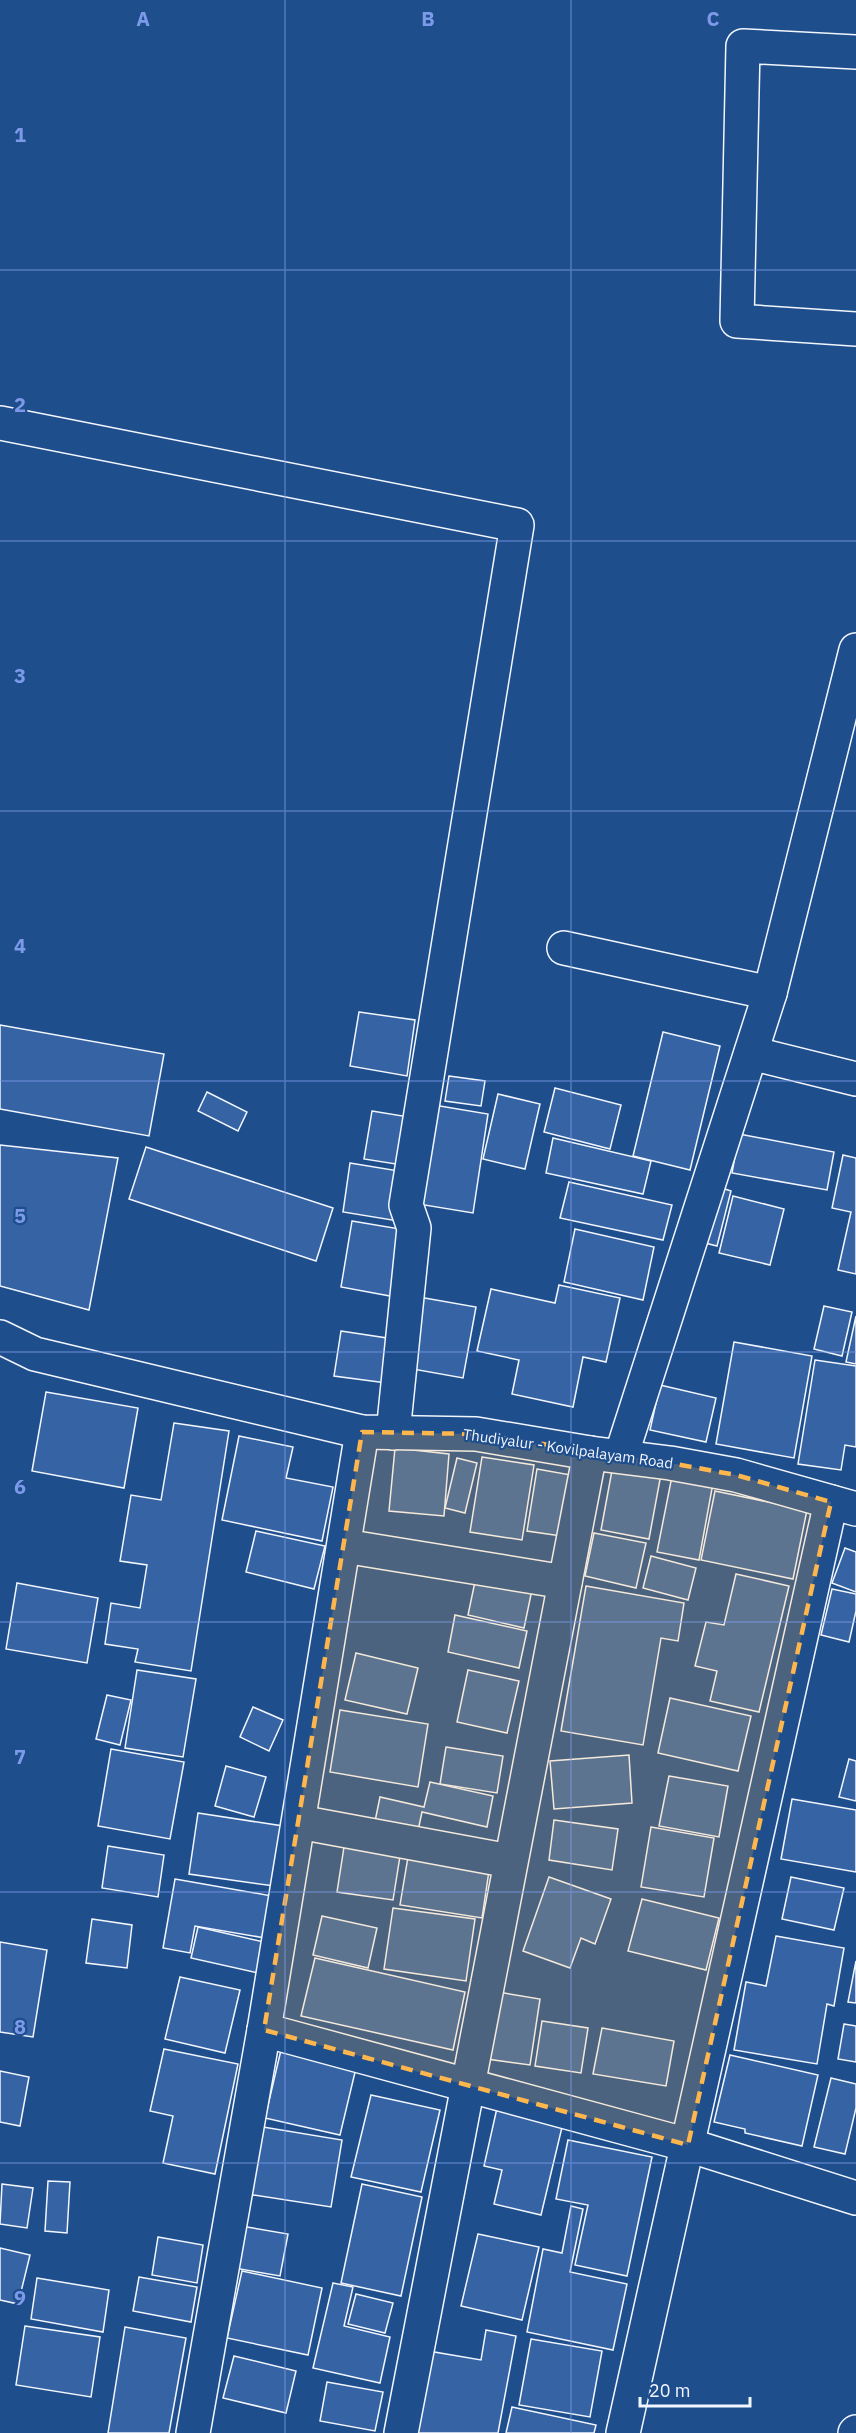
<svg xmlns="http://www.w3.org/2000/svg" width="856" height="2433" font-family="'IBM Plex Sans',sans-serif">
<rect width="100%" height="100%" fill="#1f4e8c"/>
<!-- building -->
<g fill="#3563a3" stroke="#f2f6ff" stroke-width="1.5">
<path d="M359,1012L415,1020L407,1076L350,1066Z"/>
<path d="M0,1025L164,1054L149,1136L0,1109Z"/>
<path d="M663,1032L720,1046L690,1170L633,1156Z"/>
<path d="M449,1076L485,1081L481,1106L445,1101Z"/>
<path d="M555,1088L621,1105L610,1149L544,1132Z"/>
<path d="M207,1092L247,1112L238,1131L198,1111Z"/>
<path d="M498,1094L540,1104L525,1169L483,1159Z"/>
<path d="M428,1104L488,1114L473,1213L412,1203Z"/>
<path d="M372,1111L409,1117L402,1165L364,1159Z"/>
<path d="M739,1134L834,1152L827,1190L732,1173Z"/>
<path d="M553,1138L651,1161L643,1194L546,1173Z"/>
<path d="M0,1145L118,1158L89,1310L0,1286Z"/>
<path d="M146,1147L333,1208L316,1261L129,1199Z"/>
<path d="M843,1155L856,1158V1274L838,1270L851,1212L832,1208Z"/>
<path d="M350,1163L405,1172L398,1221L343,1212Z"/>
<path d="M569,1182L672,1205L663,1240L560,1218Z"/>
<path d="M716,1186L731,1191L717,1246L701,1242Z"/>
<path d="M733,1196L784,1209L770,1265L719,1253Z"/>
<path d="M352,1221L412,1231L401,1298L341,1287Z"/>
<path d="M575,1229L654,1247L643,1300L564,1282Z"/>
<path d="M559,1285L620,1298L606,1362L583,1357L573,1407L512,1394L519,1360L477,1351L491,1289L555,1303Z"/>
<path d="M419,1297L476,1307L463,1378L407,1368Z"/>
<path d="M824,1306L852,1312L842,1356L814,1349Z"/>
<path d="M856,1316V1364L846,1362Z"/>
<path d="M341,1331L400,1340L394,1384L334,1376Z"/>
<path d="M734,1342L812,1356L794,1458L716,1444Z"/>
<path d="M815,1360L856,1366V1447L845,1445L841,1470L798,1464Z"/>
<path d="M660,1385L716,1398L706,1442L650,1430Z"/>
<path d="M46,1392L138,1408L124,1488L32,1471Z"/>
<path d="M174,1423L229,1431L191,1671L135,1662L138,1649L105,1644L111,1603L140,1608L147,1565L120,1561L131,1495L161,1500Z"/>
<path d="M239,1436L293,1447L286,1478L333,1487L322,1541L222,1520Z"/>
<path d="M395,1448L449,1454L444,1516L389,1511Z"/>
<path d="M482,1457L534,1465L522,1540L470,1532Z"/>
<path d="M457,1458L477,1463L465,1513L445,1508Z"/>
<path d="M613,1465L661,1474L649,1539L601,1530Z"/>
<path d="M537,1469L571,1475L561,1536L527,1531Z"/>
<path d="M672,1476L713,1483L699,1560L657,1552Z"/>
<path d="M715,1491L807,1510L793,1579L701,1560Z"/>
<path d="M256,1531L325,1546L314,1589L246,1572Z"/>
<path d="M594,1533L646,1543L636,1588L585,1576Z"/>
<path d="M845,1548L856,1552V1592L832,1583Z"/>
<path d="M651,1556L696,1568L688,1600L643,1588Z"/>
<path d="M477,1572L533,1585L524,1628L468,1615Z"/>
<path d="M736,1574L789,1586L759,1712L710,1701L717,1671L695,1666L706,1622L724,1625Z"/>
<path d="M17,1583L98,1598L87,1663L6,1649Z"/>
<path d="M586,1586L684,1603L678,1641L661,1638L643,1745L561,1731Z"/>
<path d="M832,1589L856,1594V1611L849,1642L821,1635Z"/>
<path d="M455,1615L527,1631L519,1668L448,1652Z"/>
<path d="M356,1653L418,1668L407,1714L345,1700Z"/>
<path d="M137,1670L196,1679L183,1757L125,1748Z"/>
<path d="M468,1670L519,1681L507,1733L457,1722Z"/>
<path d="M107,1695L131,1700L120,1745L96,1739Z"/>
<path d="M670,1698L751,1716L738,1771L658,1753Z"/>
<path d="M253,1707L283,1720L269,1751L240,1737Z"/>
<path d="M340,1710L428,1724L418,1787L330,1772Z"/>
<path d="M446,1747L503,1756L497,1793L440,1784Z"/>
<path d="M111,1749L184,1762L170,1839L98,1826Z"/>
<path d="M629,1755L632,1803L554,1809L550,1761Z"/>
<path d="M849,1759L856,1761V1801L839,1797Z"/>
<path d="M226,1766L266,1777L254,1817L215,1806Z"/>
<path d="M669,1776L728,1786L719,1837L659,1826Z"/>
<path d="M430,1782L493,1796L487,1827L422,1812L416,1840L373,1831L380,1797L424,1807Z"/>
<path d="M792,1799L856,1810V1872L781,1859Z"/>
<path d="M198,1813L283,1826L274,1886L189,1874Z"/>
<path d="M554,1820L618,1829L612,1870L549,1860Z"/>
<path d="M651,1827L714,1838L704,1897L641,1887Z"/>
<path d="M108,1846L164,1855L158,1897L102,1888Z"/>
<path d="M344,1847L400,1856L393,1900L337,1892Z"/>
<path d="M409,1851L490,1864L482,1918L400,1905Z"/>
<path d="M549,1877L611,1899L595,1944L581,1938L570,1968L523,1951Z"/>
<path d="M791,1877L844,1888L834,1930L782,1919Z"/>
<path d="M175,1879L272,1896L265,1938L195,1926L190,1953L163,1948Z"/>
<path d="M642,1899L719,1918L706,1970L628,1951Z"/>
<path d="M393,1908L475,1919L466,1981L384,1969Z"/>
<path d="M322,1916L377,1928L368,1968L313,1955Z"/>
<path d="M92,1919L132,1925L127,1968L86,1963Z"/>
<path d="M198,1927L264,1942L258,1973L191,1958Z"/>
<path d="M776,1936L844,1948L834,2006L827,2004L817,2064L734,2050L746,1982L766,1986Z"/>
<path d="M0,1942L47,1950L33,2037L0,2032Z"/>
<path d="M315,1958L465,1992L453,2050L301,2016Z"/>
<path d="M856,1961V2003L848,2002Z"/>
<path d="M180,1977L240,1990L225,2053L165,2039Z"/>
<path d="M498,1992L540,1999L530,2065L487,2059Z"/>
<path d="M542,2021L588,2028L581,2073L535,2066Z"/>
<path d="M844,2024L856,2026V2062L838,2059Z"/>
<path d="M602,2028L674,2041L666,2086L593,2074Z"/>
<path d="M164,2049L238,2064L215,2174L163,2163L173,2116L150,2111Z"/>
<path d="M281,2050L356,2068L340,2135L265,2118Z"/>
<path d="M730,2055L818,2075L802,2146L745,2133V2129L714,2122Z"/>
<path d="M0,2071L29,2077L20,2126L0,2122Z"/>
<path d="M831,2078L856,2084V2108L845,2154L814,2147Z"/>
<path d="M371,2095L440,2110L421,2192L351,2177Z"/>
<path d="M497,2108L563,2123L541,2215L494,2204L502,2170L484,2166Z"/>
<path d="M257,2126L342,2140L331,2207L247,2194Z"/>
<path d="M568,2140L652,2157L627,2276L575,2265L588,2205L556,2199Z"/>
<path d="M48,2181L70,2182L67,2233L45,2231Z"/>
<path d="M2,2184L33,2188L27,2228L0,2224Z"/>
<path d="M362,2184L422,2197L401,2296L341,2283Z"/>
<path d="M571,2206L583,2209L570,2272L627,2284L613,2350L527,2332L543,2249L562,2253Z"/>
<path d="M241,2226L288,2234L280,2276L234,2268Z"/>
<path d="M478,2234L539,2247L522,2320L461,2306Z"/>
<path d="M158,2237L203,2245L197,2283L152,2275Z"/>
<path d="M0,2248L30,2255L18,2304L0,2300Z"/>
<path d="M242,2271L322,2288L308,2355L227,2338Z"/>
<path d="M139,2277L197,2287L191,2322L133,2311Z"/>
<path d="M37,2278L109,2290L103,2332L31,2319Z"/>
<path d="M333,2283L353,2287L344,2326L390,2337L380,2383L313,2368Z"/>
<path d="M356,2294L393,2303L385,2333L348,2324Z"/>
<path d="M25,2326L100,2337L91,2397L16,2385Z"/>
<path d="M125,2327L186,2338L169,2433H108Z"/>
<path d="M486,2330L516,2336L498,2433H418L427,2381L428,2351L481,2360Z"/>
<path d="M531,2339L602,2351L590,2417L519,2405Z"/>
<path d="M234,2356L296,2371L286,2413L223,2398Z"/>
<path d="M327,2382L383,2392L375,2431L320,2421Z"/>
<path d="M512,2407L596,2425L594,2433H506Z"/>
</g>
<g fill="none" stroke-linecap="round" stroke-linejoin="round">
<!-- minor casing -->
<g stroke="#f2f6ff" stroke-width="36">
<g id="minor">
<path d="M856,52L743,46L737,321L856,329"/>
<path d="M0,423L517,525L406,1205L414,1228L393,1433"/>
<path d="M564,948L770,993"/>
<path d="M751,1053L856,1079"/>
<path d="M621,1456L770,993L856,650"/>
<path d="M344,1546L565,1582"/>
<path d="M299,1822L510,1861"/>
<path d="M264,2030L688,2145L856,2198"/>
<path d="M193,2433L264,2030L362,1432"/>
<path d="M401,2433L590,1453"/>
<path d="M623,2433L831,1502"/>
<path d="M855,2433L856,2432"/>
</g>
</g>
<!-- major casing -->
<g stroke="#f2f6ff" stroke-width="36">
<path id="major" d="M0,1337L35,1354L362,1432L476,1434L590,1453L670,1463L736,1475L856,1509"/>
</g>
<!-- minor -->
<use href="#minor" stroke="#1f4e8c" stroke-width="33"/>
<!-- major -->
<use href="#major" stroke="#1f4e8c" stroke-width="33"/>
</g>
<!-- marked area -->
<path fill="#ffb74d" fill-opacity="0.2" stroke="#ffb74d" stroke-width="4.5" stroke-dasharray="12 8" stroke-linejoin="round" d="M362,1432L476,1434L670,1463L736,1475L831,1502L688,2145L264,2030Z"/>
<!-- grid -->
<path fill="none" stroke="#7d9aea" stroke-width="1.5" stroke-opacity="0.55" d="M285,0V2433M571,0V2433M0,270H856M0,541H856M0,811H856M0,1081H856M0,1352H856M0,1622H856M0,1892H856M0,2163H856"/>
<g text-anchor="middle" stroke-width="4.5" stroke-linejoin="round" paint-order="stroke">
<!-- street labels -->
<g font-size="15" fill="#f2f6ff" stroke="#1f4e8c">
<text transform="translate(568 1449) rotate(8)" y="5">Thudiyalur - Kovilpalayam Road</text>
</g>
</g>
<g font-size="20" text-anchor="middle" font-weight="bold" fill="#7d9aea" stroke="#1f4e8c" stroke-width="4.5" stroke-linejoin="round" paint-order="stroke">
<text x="143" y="26">A</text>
<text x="428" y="26">B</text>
<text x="713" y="26">C</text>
<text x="20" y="142">1</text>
<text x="20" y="412">2</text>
<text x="20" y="683">3</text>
<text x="20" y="953">4</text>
<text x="20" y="1223">5</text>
<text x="20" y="1494">6</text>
<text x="20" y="1764">7</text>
<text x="20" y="2034">8</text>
<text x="20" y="2305">9</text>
</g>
<!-- scale -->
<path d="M640 2397v9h110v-9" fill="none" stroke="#f2f6ff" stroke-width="3"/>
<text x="649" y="2397" font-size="18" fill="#f2f6ff" stroke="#1f4e8c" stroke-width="4.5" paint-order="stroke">20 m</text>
</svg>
